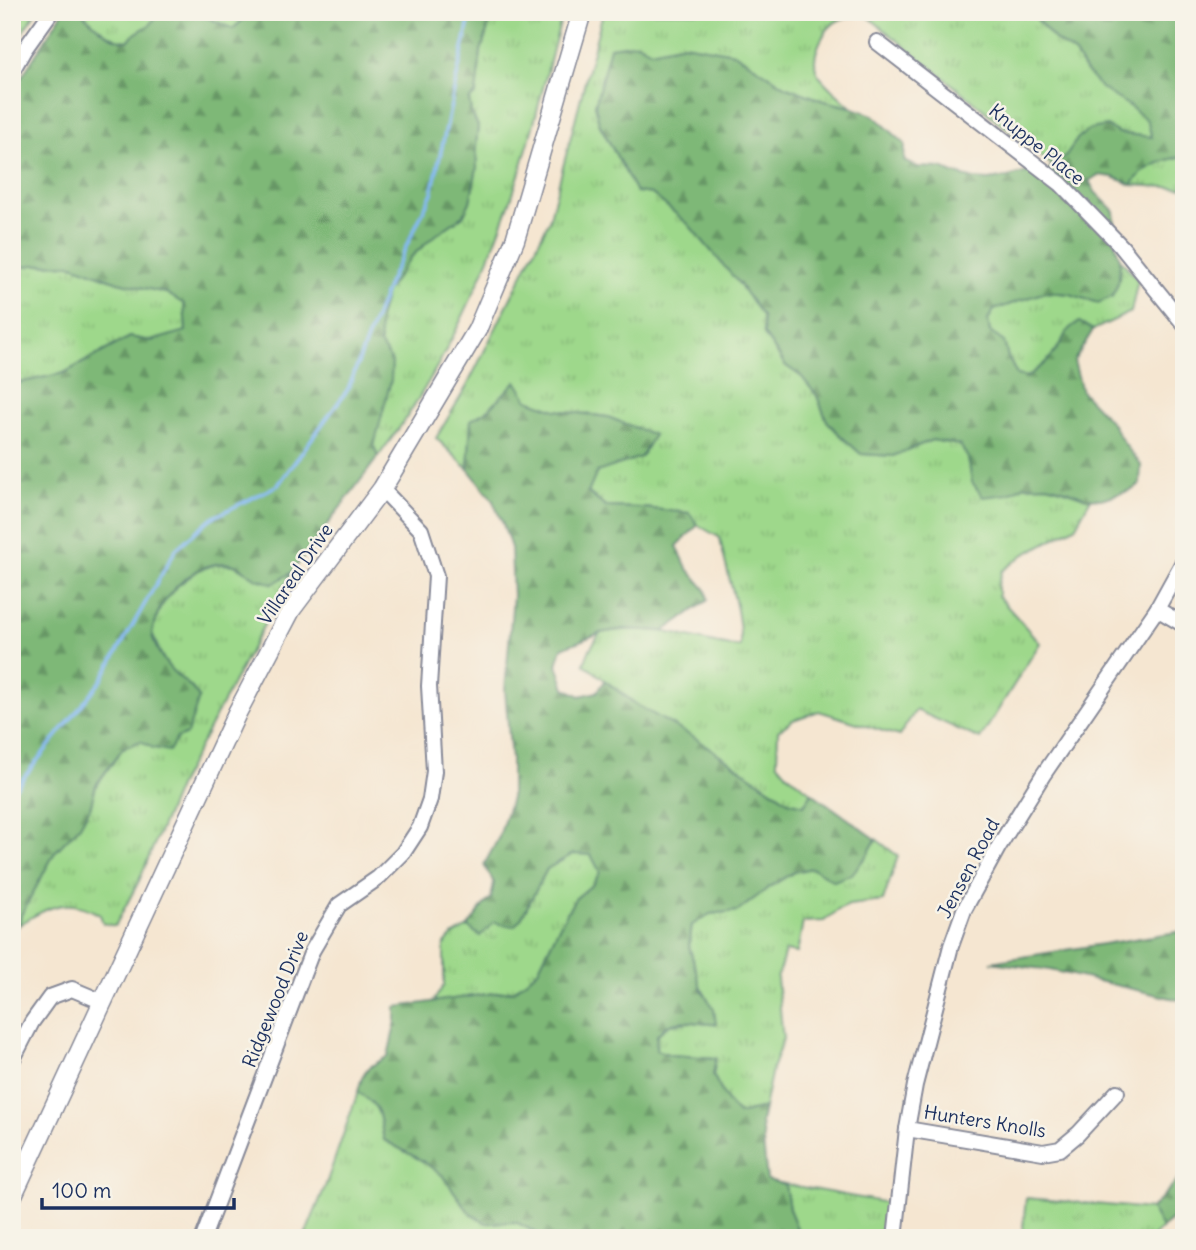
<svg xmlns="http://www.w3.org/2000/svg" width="1196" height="1250" font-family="Delius,sans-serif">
<defs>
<pattern id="grass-tufts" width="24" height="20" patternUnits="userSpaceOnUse" patternTransform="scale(1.75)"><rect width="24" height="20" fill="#9ed88b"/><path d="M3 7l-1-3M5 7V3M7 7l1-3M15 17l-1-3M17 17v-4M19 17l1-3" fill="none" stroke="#88ba7a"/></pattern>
<pattern id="forest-firs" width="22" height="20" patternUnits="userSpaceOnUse" patternTransform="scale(1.75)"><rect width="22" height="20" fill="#7eb877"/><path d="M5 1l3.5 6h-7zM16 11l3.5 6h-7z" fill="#669665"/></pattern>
</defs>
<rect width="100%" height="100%" fill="#f7f3e8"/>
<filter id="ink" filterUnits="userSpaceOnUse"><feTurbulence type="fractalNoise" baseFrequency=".0143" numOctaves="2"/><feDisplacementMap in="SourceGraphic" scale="14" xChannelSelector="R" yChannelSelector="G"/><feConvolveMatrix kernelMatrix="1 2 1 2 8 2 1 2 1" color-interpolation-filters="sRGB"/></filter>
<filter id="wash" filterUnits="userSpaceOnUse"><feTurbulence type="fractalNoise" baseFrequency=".00686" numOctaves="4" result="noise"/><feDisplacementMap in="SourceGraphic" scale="28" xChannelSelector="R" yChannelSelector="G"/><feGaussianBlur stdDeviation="1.57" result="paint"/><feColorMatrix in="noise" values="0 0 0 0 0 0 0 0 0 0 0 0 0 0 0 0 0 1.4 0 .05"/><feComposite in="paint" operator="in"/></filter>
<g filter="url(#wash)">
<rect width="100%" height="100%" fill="#f5e6d1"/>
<!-- grass -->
<g fill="url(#grass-tufts)" stroke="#5c8474" stroke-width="2">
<path d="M12,12H36L12,48Z"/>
<path d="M81,12H159L151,24L133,35L128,41C109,40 95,25 81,12Z"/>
<path d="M201,12H251L233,29L202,15Z"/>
<path d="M490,12H563C551,55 541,98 529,141C505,230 461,331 412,409C402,426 389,441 378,457L374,446L392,362L380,344L379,337V319L386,292L411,257L433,237L463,216L470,202L477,168L476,146L478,126L471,112L469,100L479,71L481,51L489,25Z"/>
<path d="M603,12H1033L1038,21L1054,39L1075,54L1086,72L1147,120L1152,138L1118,133L1107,126L1078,138L1064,158L1052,165L866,15C857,16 846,17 839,20C824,27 810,56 817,72C822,83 841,97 851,107L824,101L787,87L734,53L684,44L651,51L637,43L595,105L599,124L636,191L652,194L688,223L737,281L762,316L764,335L785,365L802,377L817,396L827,421L841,436L861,454L893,456L932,440L960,445L968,458L972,482L1008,494L1023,486L1047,485L1091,498L1075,527L1023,555L1002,571L998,585V596L1040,643L980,739L916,710L899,736L819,711L793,720L778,731L777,762L787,774L812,793L804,805L788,801L695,738L637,705L584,664L590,649L600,633C621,629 643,628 665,632C690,636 715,645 740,647C742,610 726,574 720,538L698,525L689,513L644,508L606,507L588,492L596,472L641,457L653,435L608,417L556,410L527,400L515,382L488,410L471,420L468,469L436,438L467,386L549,221Z"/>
<path d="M1184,156V188L1132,185C1143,166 1163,160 1184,156Z"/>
<path d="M1120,259L1138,280L1131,312L1093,330L1079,322C1063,331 1067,335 1057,349C1049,361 1039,368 1027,377L1017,375L1008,357L1004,342L990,332L988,320L994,310L1045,292L1070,294L1098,303C1121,292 1119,282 1120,259Z"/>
<path d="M70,264L118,282L166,293L184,304L186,332L151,341L130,337L64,373L19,383L12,379V269L33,265Z"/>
<path d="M217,564L234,565L257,579L273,583L292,572L178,787L139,881L115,926L103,923L100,915C69,896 48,906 19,925L21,915L55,852L90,808L96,786L123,748L141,741L153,748L187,734L199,698C190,682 185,684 174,673C163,662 157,646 152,632L160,608L176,587L199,570Z"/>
<path d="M876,839L898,856L883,901L849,905L838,910L824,921L803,922L797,953L785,951L777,979L783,1039L772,1069L764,1108L738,1114L728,1103L713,1075L716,1058L671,1055L656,1050L657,1035L670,1024L691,1022L706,1024L714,1009L701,988L689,946L692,925L710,914L738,911L768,888L794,872L812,868L834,881L868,854Z"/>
<path d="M573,854H591L600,872L593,884L575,899L560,925L538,970L515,990L433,1002L444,985V945L452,936L468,927L480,935L495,922L514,926L521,919L547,869Z"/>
<path d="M358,1092C383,1109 378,1112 384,1140L421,1160L442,1175L469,1212L486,1223L516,1222L535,1232L540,1238H304L325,1187Z"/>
<path d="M785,1184L888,1203L886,1238H801L789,1209Z"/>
<path d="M1026,1198L1151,1209L1162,1228L1151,1238H1022Z"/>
</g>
<!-- forest -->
<g fill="url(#forest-firs)" stroke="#4c746a" stroke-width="2">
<path d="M63,12H81C95,25 109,40 128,41L133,35L151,24L159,12H201L202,15L233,29L251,12H490L489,25L481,51L476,94L469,100L471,112L478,126L476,146L477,168L470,202L463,216L433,237L411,257L386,292L379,319L380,344L392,362L391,380L374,446L378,457L292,572L273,584C268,582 263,581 258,579C250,576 243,568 235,565C203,555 165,591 156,618C155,623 152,629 152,634C154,647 166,666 177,675C187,684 192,686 199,698L187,734L177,738L169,751L153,748L141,741L123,748L96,785L90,808L80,826L55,852L21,915L19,925L12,934V379L19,383L64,373L130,337L151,341L186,331L184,304L166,293L118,282L70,264L33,265L12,269V92Z"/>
<path d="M1033,12H1184V156C1163,160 1143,166 1132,185L1113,177L1098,175L1089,181L1095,192L1114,211L1115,223L1114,240L1120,259L1119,280L1112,297L1098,303L1070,294L1045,292L994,310L988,320L990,332L1004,342L1008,357L1017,375L1027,377C1039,368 1049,361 1057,349C1067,335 1063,331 1079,322L1093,330L1074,361L1082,392L1112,423L1123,442L1141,465L1140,484L1132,490L1101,499L1086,498L1067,490L1047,485L1023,486L1008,494L983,497L972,482L968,458L960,445L932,440L893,456L861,454L841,436L827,421L817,396L802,377L785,365L764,334L762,316L737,281L688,224L652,194L636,192L599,123L595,105L610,47L637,43L651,51L684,44L734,53L787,87L824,101L851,107L873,115L905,144L904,161L918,167L942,168L953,173L974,179L989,180L1008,177L1031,171L1042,180L1052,165L1064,158L1078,138L1090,129L1107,126L1118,133L1152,137L1147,120L1128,105L1102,89L1086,72L1075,54L1054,39L1038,21Z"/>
<path d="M516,381L528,400L556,410L608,417L654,435L641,457L597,472L588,493L606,507L644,508L689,513L698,525L677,546L687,568L706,590L708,600L664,631L624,629L600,633L562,648L557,665L565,688L580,696L597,692L605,681L637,705L695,738L788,801L804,805L812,793L876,839L868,854L852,874L834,881L812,868L794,872L768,888L738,911L710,914L692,925L689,946L701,988L714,1009L716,1024C702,1025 683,1018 670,1024C666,1025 660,1032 657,1035L656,1050L671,1055L716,1058L713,1075L728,1103L738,1114L764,1108L761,1122L767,1180L785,1184L789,1209L801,1238H540L535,1232L516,1222L486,1223L469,1212L442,1175L421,1160L384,1140C378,1112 383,1109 358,1092C364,1066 367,1069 388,1056L396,1021V1007L515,990L538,970L560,925L575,899L593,884L600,872L591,855L573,854L547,869L521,919L514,926L500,924L495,922L480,936L468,927L483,906L491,898L494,883L484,865L499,837L511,798V760L505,690L513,596L511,548L503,524L492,499L468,469L471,420L488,410Z"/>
<path d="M1184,931V1001L1050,970L991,962Z"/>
<path d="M1184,1173V1209L1162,1228L1151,1209Z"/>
</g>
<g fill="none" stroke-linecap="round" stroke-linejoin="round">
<!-- stream -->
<path stroke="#85baf4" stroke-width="3.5" d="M12,792L101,681L176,549L210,519L278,485L348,389L389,282L432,193L471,12"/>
</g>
</g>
<g filter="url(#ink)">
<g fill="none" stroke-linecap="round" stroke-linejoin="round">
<!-- minor casing -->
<g stroke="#888a98" stroke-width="18">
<g id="minor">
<path d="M877,42L1061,184L1121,246L1184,324"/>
<path d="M12,71L24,50L51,12"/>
<path d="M1157,609L1184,625"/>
<path d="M12,1061L32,1022L50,997L72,989L103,1002"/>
<path d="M907,1129L1043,1152L1060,1149L1078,1134L1117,1092"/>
<path d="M203,1238L312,951L339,905L378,878L403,853L420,827L430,799L434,771L429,686L436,576L421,530L382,489"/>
<path d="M895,1238L907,1129L915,1085L951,946L964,910L999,846L1043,775L1157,609L1184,560"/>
</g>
</g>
<!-- tertiary casing -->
<g stroke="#888a98" stroke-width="21">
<path id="tertiary" d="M12,1197L237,713L291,610L382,489L477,330L515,240L582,12"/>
</g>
<!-- minor -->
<use href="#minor" stroke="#fff" stroke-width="14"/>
<!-- tertiary -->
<use href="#tertiary" stroke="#fff" stroke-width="18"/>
</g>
</g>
<g text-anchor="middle" stroke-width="5" stroke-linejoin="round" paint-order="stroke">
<!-- street labels -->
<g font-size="19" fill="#1b2f5e" stroke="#f7f3e8">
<text transform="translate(1037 144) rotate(39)" y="7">Knuppe Place</text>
<text transform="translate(295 574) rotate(-56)" y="7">Villareal Drive</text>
<text transform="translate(968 868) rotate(-62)" y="7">Jensen Road</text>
<text transform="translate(275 999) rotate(-68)" y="7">Ridgewood Drive</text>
<text transform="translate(985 1121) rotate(9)" y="7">Hunters Knolls</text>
</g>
</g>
<!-- margin -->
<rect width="1196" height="1250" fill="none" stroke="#f7f3e8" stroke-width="42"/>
<!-- scale -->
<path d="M42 1198v10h192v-10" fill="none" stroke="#1b2f5e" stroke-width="3.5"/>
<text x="52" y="1198" font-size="21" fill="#1b2f5e" stroke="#f7f3e8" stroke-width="5" paint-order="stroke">100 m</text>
</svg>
